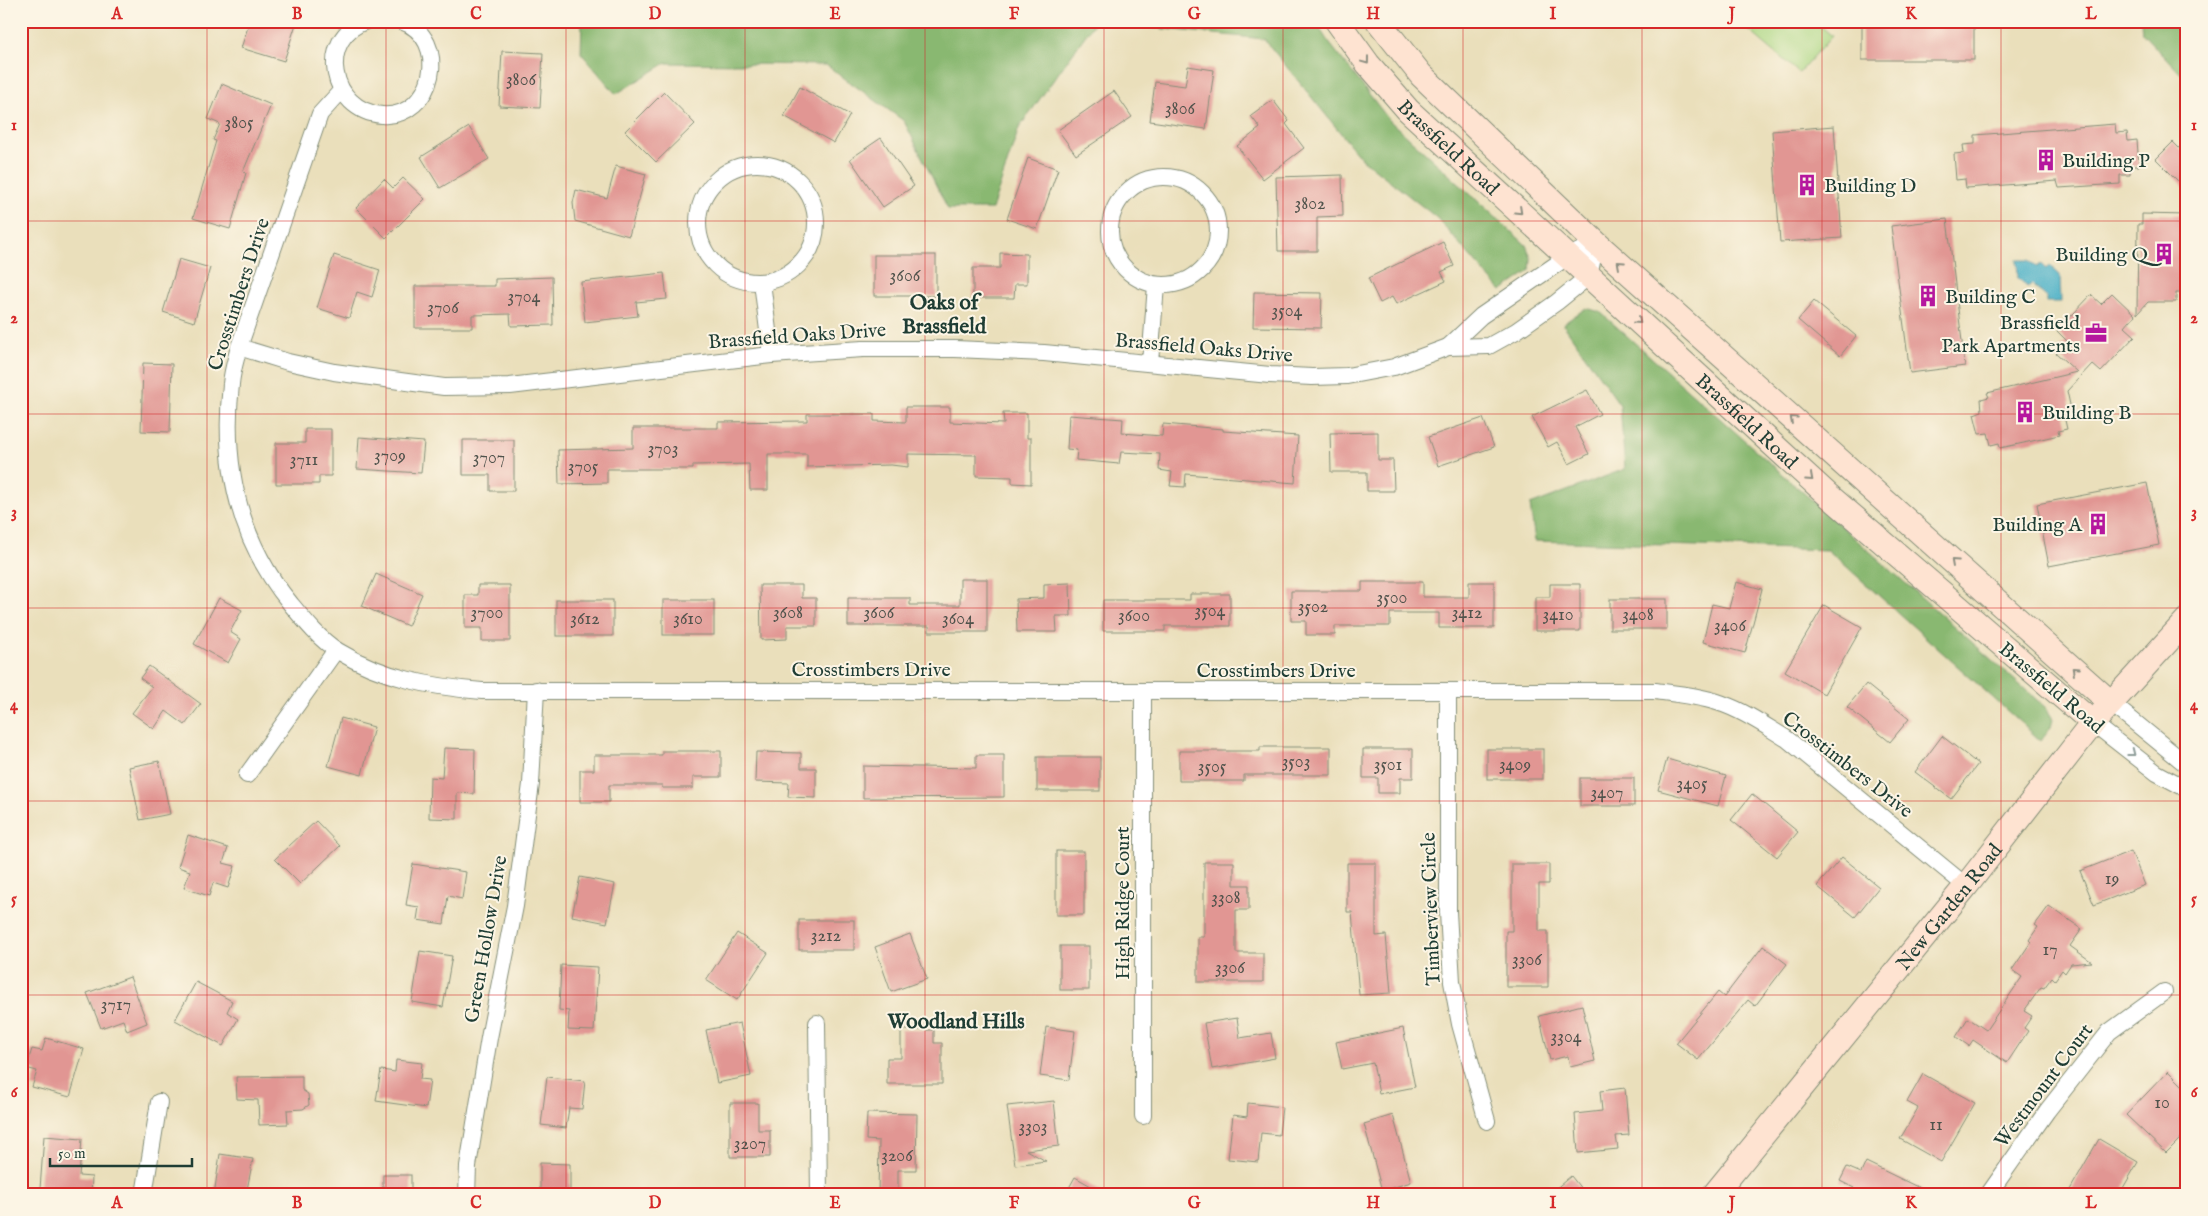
<svg xmlns="http://www.w3.org/2000/svg" width="2208" height="1216" font-family="'IM FELL English',serif">
<rect width="100%" height="100%" fill="#fcf5e5"/>
<filter id="ink" filterUnits="userSpaceOnUse"><feTurbulence type="fractalNoise" baseFrequency=".02" numOctaves="2"/><feDisplacementMap in="SourceGraphic" scale="10" xChannelSelector="R" yChannelSelector="G"/><feConvolveMatrix kernelMatrix="1 2 1 2 8 2 1 2 1" color-interpolation-filters="sRGB"/></filter>
<filter id="wash" filterUnits="userSpaceOnUse"><feTurbulence type="fractalNoise" baseFrequency=".0096" numOctaves="4" result="noise"/><feDisplacementMap in="SourceGraphic" scale="20" xChannelSelector="R" yChannelSelector="G"/><feGaussianBlur stdDeviation="1.12" result="paint"/><feColorMatrix in="noise" values="0 0 0 0 0 0 0 0 0 0 0 0 0 0 0 0 0 1.4 0 .05"/><feComposite in="paint" operator="in"/></filter>
<g filter="url(#wash)">
<rect width="100%" height="100%" fill="#eadfbb"/>
<!-- green -->
<path fill="#acd783" stroke="#668a5c" d="M1738,21H1815L1832,36L1799,73Z"/>
<!-- forest -->
<g fill="#89b871" stroke="#547a52">
<path d="M582,21H1315L1327,40L1390,121L1526,245L1531,258L1530,271L1501,291L1437,218L1361,158L1264,39L1095,22L1019,128L992,209H948L904,121L826,65L666,63L616,94L581,53Z"/>
<path d="M2141,21H2187V80L2142,33Z"/>
<path d="M1586,308L1600,312L2046,708L2053,719L2051,727L2041,741L1828,550L1535,541L1530,505L1625,469L1620,405L1563,324Z"/>
</g>
<!-- water -->
<path fill="#47afc6" stroke="#33767d" d="M2017,260H2029L2037,267L2041,264L2046,269L2049,265L2060,275L2061,302H2046V297L2032,284L2028,287L2018,278Z"/>
<g id="blocks">
<!-- building -->
<g fill="#e19693">
<path d="M250,21H297L284,61L241,48Z"/>
<rect x="1862" y="21" width="112" height="39"/>
<path d="M502,51L543,53L540,108L499,106Z"/>
<path d="M1188,66L1214,70L1206,129L1150,121L1155,82L1185,86Z"/>
<path d="M222,84L271,105L243,172L246,173L230,229L193,218L216,141L213,140L220,124L208,119Z"/>
<path d="M800,87L850,115L834,143L784,116Z"/>
<path d="M1114,91L1132,117L1076,155L1058,130Z"/>
<path d="M664,92L695,124L656,162L625,131Z"/>
<path d="M1273,100L1289,121L1286,124L1304,148L1263,179L1237,146L1260,128L1251,116Z"/>
<path d="M2115,124L2116,133L2127,132L2128,141L2137,140L2139,166H2130V175H2120V184L2059,188L2057,181L1966,188L1965,179L1956,180L1954,154L1964,153L1963,145L1975,144V135Z"/>
<path d="M1834,126L1842,238L1780,242L1772,131Z"/>
<path d="M469,127L489,159L440,188L421,157Z"/>
<path d="M881,138L914,186L883,207L850,159Z"/>
<path d="M2173,142L2187,156V190L2156,159Z"/>
<path d="M1028,158L1058,169L1037,229L1007,219Z"/>
<path d="M616,166L646,174L629,236L575,221L573,203L576,190L607,198Z"/>
<path d="M1342,175L1343,216L1317,217V251H1278L1276,177Z"/>
<path d="M403,178L425,199L386,238L356,208L384,179L393,188Z"/>
<path d="M2142,214L2187,215V293H2176V302H2148L2137,314L2138,224H2142Z"/>
<path d="M1947,219L1965,366L1910,373L1891,226Z"/>
<path d="M1443,242L1454,266L1441,272L1446,281L1396,304L1392,297L1380,303L1368,278Z"/>
<path d="M1000,253L1027,254V284H1015L1014,298H973V268H1000Z"/>
<path d="M334,255L380,270L372,297L357,292L349,318L317,308Z"/>
<rect x="874" y="255" width="62" height="41"/>
<path d="M179,259L210,268L194,322L163,312Z"/>
<path d="M664,273L667,299L636,302L638,316L585,322L581,282Z"/>
<path d="M552,277L553,325L511,326L510,314L472,315V328H415V286H495V279Z"/>
<path d="M1254,292L1322,293L1321,328L1253,327Z"/>
<path d="M2112,293L2135,315L2125,327L2135,336L2101,372L2092,364L2067,391L2072,414L2064,416L2067,429L2058,431L2059,435L2019,444L2000,448L1999,443L1991,445L1988,433L1979,434L1974,414L1982,411L1981,399L1989,397L1987,393L2077,372L2056,353L2067,341L2057,331L2091,295L2101,304Z"/>
<path d="M1814,301L1856,336L1840,356L1798,320Z"/>
<path d="M143,363L172,364L170,432L141,431Z"/>
<path d="M1587,390L1600,414L1575,427L1589,454L1569,464L1557,442L1548,447L1532,417Z"/>
<path d="M906,407H950V422L1004,424L1003,413H1027V438H1031V484L1012,483V477L976,476V455L908,454V467L891,465L807,467V454H768V490H750L749,464L693,465V469H607V483L559,484L558,450L633,448V428H718V422L807,421V414H874V421L906,422Z"/>
<path d="M1069,415L1123,419L1122,433L1162,436L1163,424L1223,429V431L1298,436L1295,483L1186,474L1185,487L1170,486L1172,472L1159,470L1160,454L1121,452L1119,464L1076,460L1077,450L1067,449Z"/>
<path d="M1483,418L1494,447L1438,466L1428,437Z"/>
<path d="M305,429H331V476H319V484H276V443H305Z"/>
<path d="M1378,432V460H1393L1394,491H1367V472H1331L1330,433Z"/>
<path d="M359,437L424,442L421,473L357,469Z"/>
<path d="M463,440H514V491H490V475H463Z"/>
<path d="M2147,483L2159,545L2049,566L2037,504Z"/>
<path d="M376,574L422,594L408,626L362,606Z"/>
<path d="M960,579H987V632H929V626H848V598H910V605H960Z"/>
<path d="M1362,582H1423V597H1469V582H1494V628H1439V613H1390V626H1335V635H1306V621H1291V591H1362Z"/>
<path d="M1736,582L1762,589L1745,653L1703,642L1712,604L1729,608Z"/>
<path d="M1070,583L1071,616H1056L1057,632H1017L1016,599L1044,598V584Z"/>
<path d="M1550,584H1580V631H1535V597H1550Z"/>
<path d="M478,585H510V641H482V628H465V595H478Z"/>
<path d="M760,585H802V598H816V626H787V639L761,640Z"/>
<path d="M1190,594H1230V626H1165V631H1103V600H1190Z"/>
<path d="M219,598L242,610L230,632L241,639L228,663L194,644Z"/>
<rect x="1610" y="599" width="57" height="30"/>
<rect x="556" y="600" width="57" height="36"/>
<rect x="663" y="600" width="51" height="35"/>
<path d="M1824,605L1862,627L1824,694L1785,671Z"/>
<path d="M149,666L201,704L185,725L166,711L154,729L132,713L152,687L140,678Z"/>
<path d="M1866,684L1909,719L1890,742L1847,707Z"/>
<path d="M341,718L374,727L362,775L328,766Z"/>
<path d="M1942,736L1978,764L1951,799L1915,772Z"/>
<path d="M1260,747H1331V775H1244V781H1179V751H1260Z"/>
<path d="M444,748L475,749L474,794L457,793V819L429,818L430,777L442,778Z"/>
<path d="M1363,749H1413V778H1400V793H1378V778H1363Z"/>
<rect x="1487" y="749" width="56" height="30"/>
<path d="M662,751H721V777H693V788H662V785H609V802H580V770H594V755H662Z"/>
<path d="M756,752L801,753V768H816V798L788,797L789,783L755,782Z"/>
<path d="M976,755H1004V797L863,798V766L976,768Z"/>
<rect x="1037" y="757" width="63" height="34"/>
<path d="M1667,759L1726,776L1718,806L1658,790Z"/>
<path d="M159,761L170,814L140,820L129,767Z"/>
<rect x="1580" y="778" width="54" height="28"/>
<path d="M1752,794L1798,832L1777,857L1731,820Z"/>
<path d="M316,821L340,846L300,884L275,859Z"/>
<path d="M188,835L228,848L223,863L235,866L228,888L213,883L209,896L184,888L190,871L178,867Z"/>
<rect x="1056" y="851" width="28" height="64"/>
<path d="M2131,851L2145,885L2094,905L2080,871Z"/>
<path d="M1842,857L1879,887L1855,917L1817,886Z"/>
<path d="M1204,862H1234V885H1249V910H1236V953H1263V982H1198V937H1204Z"/>
<path d="M1347,863H1376V936L1386,935L1391,993L1359,995L1352,912H1347Z"/>
<path d="M413,864L466,872L462,899L448,896L444,924L417,920L419,907L406,905Z"/>
<path d="M1512,864H1549V884H1539V931H1548V987H1506V931H1512Z"/>
<path d="M580,877L615,884L607,923L572,916Z"/>
<path d="M2049,906L2082,929L2070,946L2092,962L2071,964L2065,973L2062,970L2055,980L2052,977L2044,988L2041,987L2024,1011L2032,1016L2024,1028L2028,1031L2007,1063L1973,1040L1969,1046L1956,1037L1968,1018L1986,1030L2022,977L2012,970L2031,942L2029,940L2038,927L2035,925Z"/>
<rect x="799" y="920" width="55" height="30"/>
<path d="M737,933L768,953L737,1000L706,980Z"/>
<path d="M910,934L927,979L891,992L875,947Z"/>
<rect x="1060" y="946" width="29" height="44"/>
<path d="M1763,946L1787,964L1755,1006L1748,1000L1698,1060L1676,1043L1718,992L1724,997Z"/>
<path d="M420,951L452,956L443,1007L412,1002Z"/>
<path d="M561,965L598,967L594,1031L568,1030L569,1011L559,1010Z"/>
<path d="M130,977L147,1023L127,1031L123,1020L101,1028L87,993Z"/>
<path d="M196,982L232,1001L227,1012L238,1019L223,1046L175,1020Z"/>
<path d="M1582,1005L1595,1061L1570,1067L1568,1056L1550,1060L1539,1016Z"/>
<path d="M1237,1018L1240,1038L1271,1033L1275,1058L1212,1069L1204,1023Z"/>
<path d="M740,1023L751,1076L717,1083L706,1030Z"/>
<path d="M1046,1027L1075,1031L1069,1080L1040,1076Z"/>
<path d="M1403,1028L1415,1087L1379,1094L1373,1063L1342,1069L1336,1042Z"/>
<path d="M901,1030H934V1043H942V1084H887V1058H901Z"/>
<path d="M46,1038L84,1049L70,1097L32,1087L37,1071L26,1068L32,1049L42,1051Z"/>
<path d="M396,1060L422,1063L420,1079L430,1080L426,1108L376,1101L381,1070L395,1072Z"/>
<path d="M2168,1071L2187,1090V1132L2166,1153L2126,1115Z"/>
<path d="M1923,1074L1975,1103L1941,1162L1900,1139L1918,1108L1907,1102Z"/>
<path d="M302,1076V1090L308,1094L309,1105L303,1109L287,1110L288,1124L259,1125L258,1100L237,1099L236,1077Z"/>
<path d="M547,1077L585,1081L582,1109L569,1108L566,1128L541,1125Z"/>
<path d="M1625,1088L1629,1135L1616,1136L1618,1149L1578,1153L1575,1114L1602,1111L1600,1091Z"/>
<path d="M1054,1101L1059,1146L1026,1150L1046,1161L1015,1165L1007,1106Z"/>
<path d="M730,1103H758V1130H770V1157H730Z"/>
<path d="M1248,1103L1282,1107L1279,1135L1261,1133L1258,1162L1228,1159L1233,1115L1247,1117Z"/>
<path d="M867,1113L917,1114L916,1170H898V1195H878L879,1141L866,1140Z"/>
<path d="M1393,1115L1411,1182L1382,1191L1364,1124Z"/>
<path d="M44,1136L82,1139L79,1176L92,1177L91,1195H56L57,1190L40,1189Z"/>
<path d="M2099,1139L2138,1162L2119,1195H2067Z"/>
<path d="M220,1154L253,1159L246,1195H214Z"/>
<path d="M1866,1162L1934,1195H1851L1854,1188L1840,1181L1847,1167L1861,1173Z"/>
<path d="M540,1163L570,1164V1195H540Z"/>
<rect x="383" y="1175" width="28" height="20"/>
<path d="M1571,1176L1586,1195H1548Z"/>
<path d="M1075,1177L1107,1195H1065Z"/>
</g>
</g>
</g>
<g filter="url(#ink)">
<use href="#blocks" fill-opacity="0" stroke="#848e78" stroke-width="1"/>
<g fill="none" stroke-linecap="round" stroke-linejoin="round">
<!-- street casing -->
<g stroke="#848e78" stroke-width="18">
<g id="street">
<path d="M366,21C316,38 330,111 382,115C434,119 452,38 401,21"/>
<path d="M341,91L320,114L239,347C236,359 232,371 231,384C222,465 238,539 290,603C304,620 320,640 338,651C382,678 432,687 482,691H1655C1677,694 1702,696 1723,704C1746,712 1767,727 1787,739L1966,886"/>
<circle cx="757" cy="223" r="59"/>
<circle cx="1164" cy="231" r="54"/>
<path d="M1596,243L1589,276L1557,302L1516,331L1489,346L1448,347L1481,316L1567,257Z"/>
<path d="M762,282L771,355"/>
<path d="M239,347L288,362L334,372L444,387L510,386L771,355L863,349H955L1044,353L1270,375L1312,377L1347,376L1394,367L1448,347"/>
<path d="M1150,363L1156,285"/>
<path d="M1448,691V912L1452,982L1460,1024L1487,1121"/>
<path d="M2111,703L2187,765"/>
<path d="M2093,723L2157,773L2187,789"/>
<path d="M247,775L336,650"/>
<path d="M817,1023L819,1195"/>
<path d="M1143,1116V691"/>
<path d="M144,1195L159,1102"/>
<path d="M467,1195L468,1166L489,1038L515,906L531,784L536,690"/>
<path d="M1988,1195L2047,1111L2109,1032L2164,992"/>
</g>
</g>
<!-- secondary casing -->
<g stroke="#848e78" stroke-width="26">
<g id="secondary">
<path id="s1" d="M1337,21L1368,64L1408,110L1828,495L2093,723"/>
<path d="M1378,21L1421,75L1596,243L2111,703"/>
<path id="s2" d="M1714,1195L1966,886L2093,723L2187,620"/>
</g>
</g>
<!-- street -->
<use href="#street" stroke="#fff" stroke-width="16"/>
<!-- secondary -->
<use href="#secondary" stroke="#fee3d1" stroke-width="24"/>
</g>
<!-- one-way arrows -->
<defs><path id="oneway-chevron" d="M-2-3.5L2.5 0L-2 3.5" fill="none" stroke-width="1.6" stroke-linecap="round" stroke-linejoin="round" transform="scale(1.25)"/></defs>
<g stroke="#8e9082">
<use href="#oneway-chevron" transform="translate(1366 61) rotate(53)"/>
<use href="#oneway-chevron" transform="translate(1519 211) rotate(43)"/>
<use href="#oneway-chevron" transform="translate(1620 264) rotate(-138)"/>
<use href="#oneway-chevron" transform="translate(1638 321) rotate(42)"/>
<use href="#oneway-chevron" transform="translate(1793 419) rotate(-138)"/>
<use href="#oneway-chevron" transform="translate(1810 478) rotate(42)"/>
<use href="#oneway-chevron" transform="translate(1954 562) rotate(-138)"/>
<use href="#oneway-chevron" transform="translate(2075 670) rotate(-138)"/>
</g>
<use stroke="#8f9e9a" href="#oneway-chevron" transform="translate(2132 753) rotate(38)"/>
</g>
<!-- grid -->
<path fill="none" stroke="#d62828" stroke-width="1" stroke-opacity="0.55" d="M207,21V1195M386,21V1195M566,21V1195M745,21V1195M925,21V1195M1104,21V1195M1283,21V1195M1463,21V1195M1642,21V1195M1822,21V1195M2001,21V1195M21,221H2187M21,414H2187M21,608H2187M21,801H2187M21,995H2187"/>
<!-- icons -->
<defs>
<g id="building-bare" transform="scale(1.725)"><path d="M-4-6H4V6H1V3H-1V6H-4ZM-2.5-4.3h1.7v1.8h-1.7ZM.8-4.3h1.7v1.8H.8ZM-2.5-1h1.7V.8h-1.7ZM.8-1h1.7V.8H.8Z" fill="#b5179e" stroke="#fcf5e5" stroke-width="2.5" paint-order="stroke"/></g>
<g id="office-bare" transform="scale(1.725)"><path d="M-6-3h4V-5.5h4V-3h4V5H-6ZM-1-4.5V-3h2v-1.5ZM-6 0V1H6V0Z" fill="#b5179e" stroke="#fcf5e5" stroke-width="2.5" paint-order="stroke"/></g>
</defs>
<g fill-rule="evenodd">
<use href="#building-bare" x="2046" y="160"/>
<use href="#building-bare" x="1807" y="185"/>
<use href="#building-bare" x="2164" y="254"/>
<use href="#building-bare" x="1928" y="296"/>
<use href="#office-bare" x="2096" y="333"/>
<use href="#building-bare" x="2025" y="412"/>
<use href="#building-bare" x="2098" y="524"/>
</g>
<g text-anchor="middle" stroke-width="4" stroke-linejoin="round" paint-order="stroke">
<!-- number labels -->
<g font-size="18" fill="#50534c">
<text x="521" y="85">3806</text>
<text x="1180" y="114">3806</text>
<text x="239" y="128">3805</text>
<text x="1310" y="209">3802</text>
<text x="905" y="281">3606</text>
<text x="524" y="302">3704</text>
<text x="443" y="313">3706</text>
<text x="1287" y="316">3504</text>
<text x="663" y="454">3703</text>
<text x="390" y="461">3709</text>
<text x="489" y="463">3707</text>
<text x="304" y="465">3711</text>
<text x="583" y="472">3705</text>
<text x="1392" y="603">3500</text>
<text x="1313" y="612">3502</text>
<text x="1210" y="616">3504</text>
<text x="487" y="618">3700</text>
<text x="788" y="618">3608</text>
<text x="879" y="618">3606</text>
<text x="1467" y="618">3412</text>
<text x="1558" y="620">3410</text>
<text x="1638" y="620">3408</text>
<text x="1134" y="621">3600</text>
<text x="585" y="624">3612</text>
<text x="688" y="624">3610</text>
<text x="958" y="624">3604</text>
<text x="1730" y="631">3406</text>
<text x="1296" y="767">3503</text>
<text x="1388" y="770">3501</text>
<text x="1515" y="770">3409</text>
<text x="1212" y="772">3505</text>
<text x="1692" y="789">3405</text>
<text x="1607" y="798">3407</text>
<text x="2112" y="884">19</text>
<text x="1226" y="903">3308</text>
<text x="826" y="941">3212</text>
<text x="2050" y="955">17</text>
<text x="1527" y="965">3306</text>
<text x="1230" y="973">3306</text>
<text x="116" y="1010">3717</text>
<text x="1566" y="1042">3304</text>
<text x="2162" y="1108">10</text>
<text x="1936" y="1130">11</text>
<text x="1033" y="1132">3303</text>
<text x="750" y="1149">3207</text>
<text x="897" y="1161">3206</text>
</g>
<!-- street labels -->
<g font-size="20" fill="#1f3d34" stroke="#fcf5e5">
<text dy="7" stroke="none"><textPath href="#s1" startOffset="169">Brassfield Road</textPath></text>
<text transform="translate(238 294) rotate(-72)" y="7">Crosstimbers Drive</text>
<text transform="translate(797 335) rotate(-4)" y="7">Brassfield Oaks Drive</text>
<text transform="translate(1204 347) rotate(5)" y="7">Brassfield Oaks Drive</text>
<text dy="7" stroke="none"><textPath href="#s1" startOffset="574">Brassfield Road</textPath></text>
<text x="871" y="676">Crosstimbers Drive</text>
<text x="1276" y="677">Crosstimbers Drive</text>
<text transform="translate(2052 687) rotate(40)" y="7">Brassfield Road</text>
<text transform="translate(1848 764) rotate(38)" y="7">Crosstimbers Drive</text>
<text transform="translate(1122 903) rotate(-90)" y="7">High Ridge Court</text>
<text dy="7" stroke="none"><textPath href="#s2" startOffset="372">New Garden Road</textPath></text>
<text transform="translate(1430 909) rotate(-92)" y="7">Timberview Circle</text>
<text transform="translate(485 939) rotate(-80)" y="7">Green Hollow Drive</text>
<text transform="translate(2043 1085) rotate(-53)" y="7">Westmount Court</text>
</g>
<!-- poi labels -->
<g font-size="20" fill="#1f3d34" stroke="#fcf5e5" text-anchor="start">
<text x="2062" y="167">Building P</text>
<text x="1824" y="192">Building D</text>
<text x="2148" y="261" text-anchor="end">Building Q</text>
<text x="1945" y="303">Building C</text>
<text x="2080" y="329" text-anchor="end">Brassfield<tspan x="2080" dy="23">Park Apartments</tspan></text>
<text x="2042" y="419">Building B</text>
<text x="2082" y="531" text-anchor="end">Building A</text>
</g>
<!-- neighbourhood labels -->
<g font-size="21" font-weight="bold" fill="#1f3d34" stroke="#fcf5e5">
<text x="944" y="309">Oaks of<tspan x="944" dy="24">Brassfield</tspan></text>
<text x="956" y="1028">Woodland Hills</text>
</g>
</g>
<!-- margin -->
<rect width="2208" height="1216" fill="none" stroke="#fcf5e5" stroke-width="55"/>
<!-- scale -->
<path d="M50 1158v8h142v-8" fill="none" stroke="#1f3d34" stroke-width="2.5"/>
<text x="58" y="1158" font-size="15" fill="#1f3d34" stroke="#fcf5e5" stroke-width="4" paint-order="stroke">50 m</text>
<rect x="28" y="28" width="2152" height="1160" fill="none" stroke="#d62828" stroke-width="2"/>
<g font-size="16" text-anchor="middle" font-weight="bold" fill="#d62828">
<text x="117" y="19">A</text>
<text x="297" y="19">B</text>
<text x="476" y="19">C</text>
<text x="655" y="19">D</text>
<text x="835" y="19">E</text>
<text x="1014" y="19">F</text>
<text x="1194" y="19">G</text>
<text x="1373" y="19">H</text>
<text x="1553" y="19">I</text>
<text x="1732" y="19">J</text>
<text x="1911" y="19">K</text>
<text x="2091" y="19">L</text>
<text x="14" y="130">1</text>
<text x="2194" y="130">1</text>
<text x="14" y="323">2</text>
<text x="2194" y="323">2</text>
<text x="14" y="517">3</text>
<text x="2194" y="517">3</text>
<text x="14" y="710">4</text>
<text x="2194" y="710">4</text>
<text x="14" y="904">5</text>
<text x="2194" y="904">5</text>
<text x="14" y="1097">6</text>
<text x="2194" y="1097">6</text>
<text x="117" y="1208">A</text>
<text x="297" y="1208">B</text>
<text x="476" y="1208">C</text>
<text x="655" y="1208">D</text>
<text x="835" y="1208">E</text>
<text x="1014" y="1208">F</text>
<text x="1194" y="1208">G</text>
<text x="1373" y="1208">H</text>
<text x="1553" y="1208">I</text>
<text x="1732" y="1208">J</text>
<text x="1911" y="1208">K</text>
<text x="2091" y="1208">L</text>
</g>
</svg>
